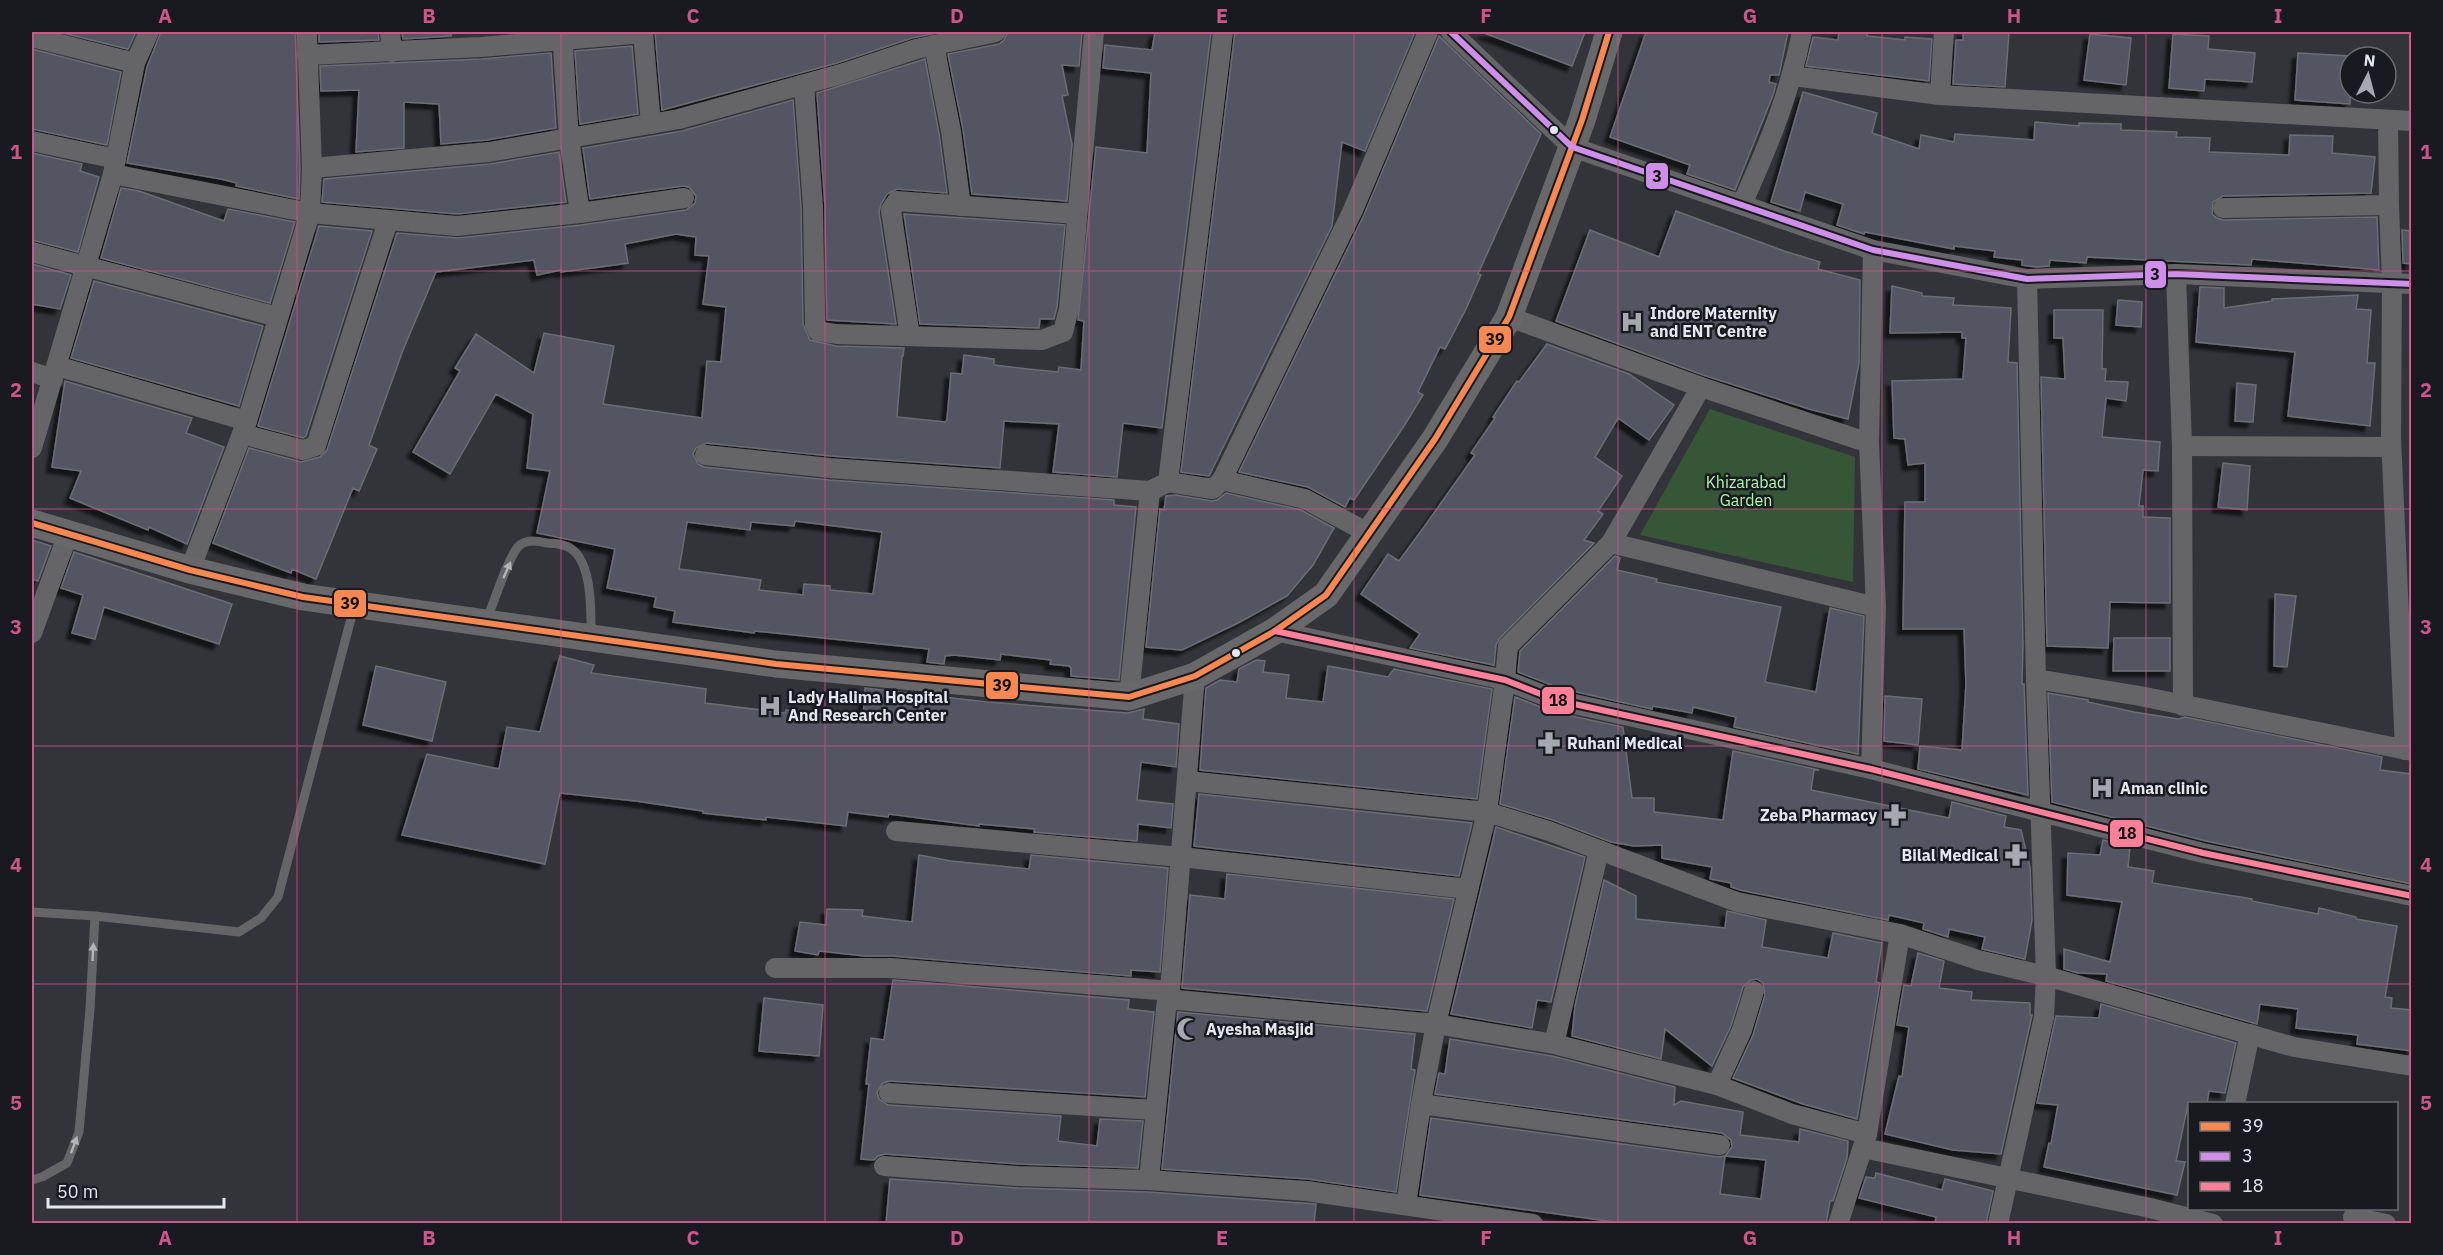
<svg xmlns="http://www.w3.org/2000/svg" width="2443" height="1255" font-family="'IBM Plex Sans',sans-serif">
<defs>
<filter id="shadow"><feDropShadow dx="-5.5" dy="5.5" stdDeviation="1.5" flood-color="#0009"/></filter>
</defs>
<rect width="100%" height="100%" fill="#33343a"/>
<!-- green -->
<path fill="#375637" d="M1710,409L1855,457L1853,582L1640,535Z"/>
<!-- building -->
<g fill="#525463" stroke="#6c6d73" stroke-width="1.5" fill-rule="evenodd" filter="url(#shadow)">
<path d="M59,32H136L128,49Z"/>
<path d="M161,32H295L300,168L299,199L236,186L237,183L221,179L127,163L147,67Z"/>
<path d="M319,32H378L379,40L319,42Z"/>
<path d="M402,32H451V36L403,39Z"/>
<path d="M655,32H941L912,38L837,63L662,110Z"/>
<path d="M1008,32H1082L1079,66L1062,65L1068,95L1062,96L1072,144L1067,201L972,194L963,129L948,54L999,44L1004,40Z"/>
<path d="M1155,32H1211L1162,428L1123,423L1117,477L1053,472L1059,424L1004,421L1000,468L831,456L706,443L696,448L693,454L698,464L704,467L829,480L1114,500V505L1136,507L1119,680L1071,676V668L1069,666L1050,664L1051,660L1001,654L1000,660L954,655L945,656L944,664L927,662L929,649L755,631L754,633L673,622L675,611L654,607L656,597L607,588L615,549L537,533L550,471L527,468L533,414L496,394L450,474L413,452L460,371L455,368L476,334L534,373L544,333L614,346L603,404L702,418L707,361L721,362L726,307L703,304L709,256L695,255L696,237L676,234L625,244L628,263L600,267L561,272V270L537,275L534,260L436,272L403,350L369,445L377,449L359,491L353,488L316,579L292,569L291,573L213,543L249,448L301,462L320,457L327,450L397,233L458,238L581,225L686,210L695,203L696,196L689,187L683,186L590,199L583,148L682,131L793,100L801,207L803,324L810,340L836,346L904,348L903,356H902L897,416L898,417L945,422L947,420L951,373L962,374L964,355L994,359V365L1028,369L1058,372L1059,367L1081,370L1084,321L1078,320L1096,147L1147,153L1151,73L1103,68L1105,45L1152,50ZM795,521L882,532L873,594L830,590V586L804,584L803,595L759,590L761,580L679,569L687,522L750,530L751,522L794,526Z"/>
<path d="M1235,32H1415L1365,151L1342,142L1332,226L1209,476L1181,472Z"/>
<path d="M1484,32H1585L1572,66L1484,33Z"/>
<path d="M1646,32H1788L1779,75H1770L1769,82L1776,84L1773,95L1735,190L1687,174L1690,165L1610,137Z"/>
<path d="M1839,32H1867V36L1905,40V37L1932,39L1929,81L1806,66L1813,37L1838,40Z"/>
<path d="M1963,32H2009L2005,87L1953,84L1956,40H1963Z"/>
<path d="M2090,34L2131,38L2126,85L2084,80Z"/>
<path d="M2173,34L2209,36L2208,49L2255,53L2252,82L2205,79L2204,91L2169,88Z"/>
<path d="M1439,36L1541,134L1478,274L1481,275L1466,309L1445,349L1440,347L1418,392L1423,395L1404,426L1354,500L1350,498L1345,507L1308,487L1239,472L1364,215Z"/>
<path d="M632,46L638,114L580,124L575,51Z"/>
<path d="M32,49L121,72L107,145L32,129Z"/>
<path d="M551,53L556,128L487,140L441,144L439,104L404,102V148L356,152L359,90L321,91L320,66L482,59Z"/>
<path d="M2298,53L2350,56V104L2295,100Z"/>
<path d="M925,59L939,133L947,193L897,189L887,194L881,204L879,212L896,324L827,320L825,206L817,93Z"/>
<path d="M1803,92L1877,113L1872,133L1919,149L1921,135L1954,142L1955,134L2034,140L2035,122L2079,126V123L2121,124V130L2177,132L2176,137L2210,138L2209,152L2289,155L2290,135L2333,136L2332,153L2375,157L2371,193L2223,196L2213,202L2212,214L2217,218L2223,220L2377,217L2379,270L2252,259L2251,265L2087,257L2086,263L2050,260L2049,266L2036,267L2022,265V260L1994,257L1995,251L1954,246V249L1865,232L1864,234L1837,225L1843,204L1805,192L1800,211L1771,202Z"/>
<path d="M559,152L566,202L457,214L322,202L324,179L490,164Z"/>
<path d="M32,153L82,164L80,171L99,177L78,252L32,240Z"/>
<path d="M121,188L139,191L224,221L228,209L295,222L270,303L101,258Z"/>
<path d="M1676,211L1784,251L1820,262L1818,269L1860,280L1859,363L1848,419L1809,409L1703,375L1556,321L1590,230L1659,257Z"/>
<path d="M904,214L1065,225L1057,307L1054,319H1040L1039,328L920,324Z"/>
<path d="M319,226L372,231L306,436L303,438L258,426Z"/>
<path d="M2402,230L2412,231V264L2403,263Z"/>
<path d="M32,264L71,275L60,309L32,304Z"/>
<path d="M94,281L263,326L239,406L71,358Z"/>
<path d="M1892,286L1922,293V296L1954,298L1953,305L2011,308L2008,362L2017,363L2023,645L2022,684H2024L2028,795L1918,769L1920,746L1962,750L1966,684L1964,629H1903L1905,502H1925V463L1908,465L1905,439L1894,438L1892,381L1963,379L1966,338H1962V332L1890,333Z"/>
<path d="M2200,287L2224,288V308L2272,301V299L2358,295L2356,309L2371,310L2367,363H2375L2370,426L2288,416L2295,352L2196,342Z"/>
<path d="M2118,300L2142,302L2141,327L2116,325Z"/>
<path d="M2054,310H2103L2102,369H2106L2105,381L2128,382L2126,401L2106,398L2102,437L2160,442L2158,471L2143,470L2139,506H2143V517L2170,518V603L2110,602L2108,648L2047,646L2041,377L2065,379L2063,338H2054Z"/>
<path d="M1547,344L1629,374L1674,405L1649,440L1618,418L1595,457L1622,476L1598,511L1603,514L1584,540L1594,543L1500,638L1496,645L1494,665L1410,648L1420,634L1361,594L1388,554L1399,561L1424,527L1475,455L1471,453L1495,418L1493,417L1517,381L1519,382Z"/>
<path d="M65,381L192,418L186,433L224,447L187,544L149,527L148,530L70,498L81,471L52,467Z"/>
<path d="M2237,383L2256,385L2253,422L2235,421Z"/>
<path d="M2223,463L2250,466L2247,510L2218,507Z"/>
<path d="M1226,493L1301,510L1334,528L1313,565L1287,596L1238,623L1182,650L1146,647L1160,509L1164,510L1166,496L1176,495L1212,501L1217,500Z"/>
<path d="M32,540L51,546L38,581L32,579Z"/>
<path d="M74,552L232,604L219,644L104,607L95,639L72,633L83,595L61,588Z"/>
<path d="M1615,556L1620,558L1617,570L1657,579L1656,582L1781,607L1765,682L1816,692L1830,608L1864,616L1858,754L1734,727L1736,717L1693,707L1692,713L1653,706L1652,709L1559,688L1518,672L1520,651Z"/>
<path d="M2275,594L2296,596L2287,667L2274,666Z"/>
<path d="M2114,638H2170V671H2113Z"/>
<path d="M560,656L594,665L591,673L706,689L705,703L785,713L786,710L863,719L865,688L987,702L1128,713L1144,709L1143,719L1179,724L1176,767L1141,762L1137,800L1173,804L1171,828L1138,824L1137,841L1034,832L1035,829L979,824V826L889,814L888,817L848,812L846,826L766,817V820L703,813V811L636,801L560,793L545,864L402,835L427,754L499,769L507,727L540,732Z"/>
<path d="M1256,660L1265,661L1263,672L1289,675L1286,698L1323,702L1328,666L1388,677L1394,669L1492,689L1477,799L1200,770L1206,688L1220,680L1237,682L1239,669Z"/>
<path d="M376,666L446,682L432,741L363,725Z"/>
<path d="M2048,693L2088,700V702L2134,712L2178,719L2185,717L2382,757L2380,770L2412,774V884L2206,841L2052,802Z"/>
<path d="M1885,696L1922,699L1918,745L1884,741Z"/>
<path d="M1515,697L1553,712L1623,727L1632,798H1654V812L1723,820L1733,751L1819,770H1814L1811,790L1949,818L1952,802L2006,816L2004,827L2021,830L2030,867L2032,920L2025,959L1982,949L1985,937L1949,929L1948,937L1923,929L1924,923L1889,915L1888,920L1740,890L1731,887V883L1710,879L1712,867L1662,858V845L1634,846L1611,842L1553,820L1500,804Z"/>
<path d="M1199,794L1472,823L1459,876L1194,846Z"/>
<path d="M1496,827L1585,857L1551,1002L1537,1000L1532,1028L1451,1014Z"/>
<path d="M2103,840L2130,847L2128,867L2154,871L2152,883L2252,899V901L2318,914L2319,908L2356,917V919L2397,926L2385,997L2392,998L2391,1008L2412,1010V1051L2357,1044L2358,1035L2296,1028L2298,1009L2260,1004L2257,1024L2106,981L2107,974L2078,973L2064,969V949L2110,962L2122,902L2067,895L2068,853L2100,855Z"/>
<path d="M919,855L951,861L1029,869L1031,855L1168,868L1160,972L1131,970V976L892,956H865L819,951L818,955L795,951L800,922L826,925L827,909L863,910L862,916L912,922Z"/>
<path d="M1227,874L1454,899L1427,1011L1182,988L1190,895L1225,899Z"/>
<path d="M1604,880L1636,896V919L1725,928L1727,911L1766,920L1762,947L1828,958L1833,933L1882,943L1876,982L1880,983L1857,1119L1803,1104L1733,1078L1753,1035L1765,995L1763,983L1757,979L1751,980L1743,987L1731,1026L1712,1066L1665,1029L1661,1059L1572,1036L1575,1006Z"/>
<path d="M1918,953L1944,961L1939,988L1972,992L1971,1000L2030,1003V1015H2032L2001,1154L1953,1150L1885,1134L1899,1076L1902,1077L1909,1027L1897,1025L1904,985L1911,986Z"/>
<path d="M893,980L1129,1000L1128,1009L1154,1012L1145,1097L890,1081L883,1083L877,1092L879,1099L888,1105L1061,1116L1058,1141L1097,1146L1100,1119L1143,1121L1138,1168L1019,1164L885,1154L878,1156L874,1160L861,1159L869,1084H866L871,1038L884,1040Z"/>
<path d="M764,998L823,1005L819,1056L759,1051Z"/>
<path d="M2101,1004L2236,1043L2225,1093L2209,1091L2207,1104H2188L2176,1161L2185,1162L2177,1195L2044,1167L2049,1143L2051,1144L2058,1105L2037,1103L2056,1016L2099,1018Z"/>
<path d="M1178,1012L1415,1034L1411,1069L1415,1070L1396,1192L1308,1179L1162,1169Z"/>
<path d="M1450,1039L1552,1056L1675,1087L1674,1105L1681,1101L1743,1112L1740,1135L1799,1142L1800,1129L1848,1141L1847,1158L1833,1201H1830L1826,1224H1629L1420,1195L1431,1118L1718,1157L1725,1156L1732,1147L1731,1140L1722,1133L1435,1094L1439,1073L1445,1074ZM1725,1156L1766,1160L1761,1199L1720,1194Z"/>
<path d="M1876,1173L1942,1190L1945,1179L1993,1191L1986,1224H1935L1936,1217L1859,1198L1866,1177L1875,1178Z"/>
<path d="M890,1179L1018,1188L1148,1192L1316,1204L1314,1224H886Z"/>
</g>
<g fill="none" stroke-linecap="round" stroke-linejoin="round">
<!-- lane -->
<g stroke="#656568" stroke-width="9">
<path d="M486,621C493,606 509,553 520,545C528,539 538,541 547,543C553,543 560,544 566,546C593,556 591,612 591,636"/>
<path d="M32,912L95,916L239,932L261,918L278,897L354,607"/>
<path d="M32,1180L42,1177L67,1163L79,1132L90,1009L95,916"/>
</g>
<!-- street -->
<g stroke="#656568" stroke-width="20">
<path d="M390,32L392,52"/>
<path d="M562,32L569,138L580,213"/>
<path d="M643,32L651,124"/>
<path d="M1451,32L1572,147L1873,250L2027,279L2176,274L2412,284"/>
<path d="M32,37L135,63"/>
<path d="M934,45L951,131L961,206"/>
<path d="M307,55L481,47L643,33"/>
<path d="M1793,76L1940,95L2412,121"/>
<path d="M804,85L813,206L815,324L818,331L836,334L1042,340L1063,332L1069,309L1094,32"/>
<path d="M1940,95L1944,32"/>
<path d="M2388,121L2389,205L2392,283L2391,437L2405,750"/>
<path d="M32,141L116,159"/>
<path d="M312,168L489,152L679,119L841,74L916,49L996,32"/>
<path d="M113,174L310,213L457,226L580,213L684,198"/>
<path d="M1742,204C1769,144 1789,96 1802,32"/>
<path d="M2223,208L2389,205"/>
<path d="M32,252L278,317"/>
<path d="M2176,274L2182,446L2183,706"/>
<path d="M910,336L891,210L897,201L1077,214"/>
<path d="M57,366L247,421"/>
<path d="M32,372L53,379"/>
<path d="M242,434L303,450L316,446L388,221"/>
<path d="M1869,443L1873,250"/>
<path d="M2182,446L2391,447"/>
<path d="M32,448L113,174L135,63L149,32"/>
<path d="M705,455L830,468L1150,491L1168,482L1223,32"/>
<path d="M1222,480L1353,210L1428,32"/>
<path d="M1168,482L1213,489L1222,480L1305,499L1370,534"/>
<path d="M1611,543L1701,387"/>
<path d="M190,570L247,421L310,213L312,168L307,32"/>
<path d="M1275,631L1505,680L1556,700L1871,769L2203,853L2412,896"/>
<path d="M32,633L68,534"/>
<path d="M2036,679L2140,696L2412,751"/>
<path d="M1129,697L1150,491"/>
<path d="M1871,769L1876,607"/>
<path d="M1188,781L1487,812L1549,831L1737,902L1900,934L1978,960L2046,976L2294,1047L2412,1066"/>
<path d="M896,831L1181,857L1468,889"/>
<path d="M775,968H891L1170,991"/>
<path d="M1167,999L1436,1024L1554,1044L1717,1085L1792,1114L1867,1134"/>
<path d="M1554,1044L1599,850"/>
<path d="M1717,1085L1742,1030L1754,991"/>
<path d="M889,1093L1155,1110"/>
<path d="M1421,1104L1720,1145"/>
<path d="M2235,1104L2250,1034"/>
<path d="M1863,1148L2150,1208L2213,1224"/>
<path d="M884,1166L1018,1176L1149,1180L1307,1191L1533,1224"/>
<path d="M1149,1180L1167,999L1170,991L1195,676"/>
<path d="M1406,1205L1421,1104L1436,1024L1487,812L1505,680L1508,646L1611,543L1876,607L1869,443L1701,387L1509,317"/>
<path d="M2353,1217L2386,1224"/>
<path d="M1838,1224L1867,1134L1900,934"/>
<path d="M1998,1224L2044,1017L2046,976L2036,679L2027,279"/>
</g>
<!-- secondary -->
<path stroke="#68686a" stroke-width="27" d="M32,523L190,570L303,597L776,664L1129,697L1195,676L1275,631L1326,595L1435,439L1509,317L1582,120L1609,32"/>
<!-- bus-1 casing -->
<g stroke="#191a1f" stroke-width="10">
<path id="bus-1" d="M32,523L190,570L303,597L776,664L1129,697L1195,676L1275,631L1326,595L1435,439L1509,317L1582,120L1609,32"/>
</g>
<!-- bus-2 casing -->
<g stroke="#191a1f" stroke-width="10">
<path id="bus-2" d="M1451,32L1572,147L1873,250L2027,279L2176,274L2412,284"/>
</g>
<!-- bus-3 casing -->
<g stroke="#191a1f" stroke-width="10">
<path id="bus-3" d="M1275,631L1505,680L1556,700L1871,769L2203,853L2412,896"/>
</g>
<!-- bus-1 -->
<use href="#bus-1" stroke="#f88751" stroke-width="6"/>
<!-- bus-2 -->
<use href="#bus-2" stroke="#ce8fe9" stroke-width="6"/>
<!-- bus-3 -->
<use href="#bus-3" stroke="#ff8098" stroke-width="6"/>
</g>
<!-- one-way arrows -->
<defs><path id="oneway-solid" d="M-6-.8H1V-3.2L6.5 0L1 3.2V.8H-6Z" transform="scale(1.5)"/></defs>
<g fill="#b2b3b8">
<use href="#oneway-solid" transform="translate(507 570) rotate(-66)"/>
<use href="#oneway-solid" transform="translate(93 952) rotate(-87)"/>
<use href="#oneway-solid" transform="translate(74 1145) rotate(-70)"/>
</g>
<!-- grid -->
<path fill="none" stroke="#cc5687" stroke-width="1.5" stroke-opacity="0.55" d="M297,32V1224M561,32V1224M825,32V1224M1089,32V1224M1354,32V1224M1618,32V1224M1882,32V1224M2146,32V1224M32,271H2412M32,509H2412M32,746H2412M32,984H2412"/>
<!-- icons -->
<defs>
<g id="hospital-bare" transform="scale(1.8)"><path d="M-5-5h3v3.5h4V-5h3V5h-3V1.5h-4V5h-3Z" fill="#a7a8af" stroke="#191a1f" stroke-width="2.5" paint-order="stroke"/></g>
<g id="pharmacy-bare" transform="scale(1.8)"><path d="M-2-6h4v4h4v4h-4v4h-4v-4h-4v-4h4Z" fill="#a7a8af" stroke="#191a1f" stroke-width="2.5" paint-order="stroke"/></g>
<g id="mosque-bare" transform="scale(1.8)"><path d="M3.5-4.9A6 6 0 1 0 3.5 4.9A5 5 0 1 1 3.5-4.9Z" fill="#a7a8af" stroke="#191a1f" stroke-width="2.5" paint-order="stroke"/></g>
</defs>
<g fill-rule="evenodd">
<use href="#hospital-bare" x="1632" y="322"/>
<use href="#hospital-bare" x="770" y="706"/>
<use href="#pharmacy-bare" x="1549" y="743"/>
<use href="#hospital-bare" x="2102" y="788"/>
<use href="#pharmacy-bare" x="1895" y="815"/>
<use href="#pharmacy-bare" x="2016" y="855"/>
<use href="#mosque-bare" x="1188" y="1029"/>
</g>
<!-- markers -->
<g fill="#e5e7ee" stroke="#191a1f" stroke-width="2">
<circle cx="1554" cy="130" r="5"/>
<circle cx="1236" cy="653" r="5"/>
</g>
<g text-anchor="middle" stroke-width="5" stroke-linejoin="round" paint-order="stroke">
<!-- poi labels -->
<g font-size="16" font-weight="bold" fill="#e5e7ee" stroke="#191a1f" text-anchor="start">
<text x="1650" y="319">Indore Maternity<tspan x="1650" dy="18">and ENT Centre</tspan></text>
<text x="788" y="703">Lady Halima Hospital<tspan x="788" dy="18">And Research Center</tspan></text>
<text x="1567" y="749">Ruhani Medical</text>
<text x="2120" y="794">Aman clinic</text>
<text x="1877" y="821" text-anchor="end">Zeba Pharmacy</text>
<text x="1998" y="861" text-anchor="end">Bilal Medical</text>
<text x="1206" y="1035">Ayesha Masjid</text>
</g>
<!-- park labels -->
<g font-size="16" fill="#abf8a7" stroke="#191a1f">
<text x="1746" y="488">Khizarabad<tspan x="1746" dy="18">Garden</tspan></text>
</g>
</g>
<g stroke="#191a1f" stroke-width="2">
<rect x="1645" y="162" width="24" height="28" rx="6" fill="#ce8fe9"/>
<rect x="2144" y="260" width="23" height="29" rx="6" fill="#ce8fe9"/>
<rect x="1478" y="325" width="34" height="29" rx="6" fill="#f88751"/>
<rect x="333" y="589" width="34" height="29" rx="6" fill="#f88751"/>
<rect x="985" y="671" width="34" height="29" rx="6" fill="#f88751"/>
<rect x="1541" y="686" width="34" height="29" rx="6" fill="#ff8098"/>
<rect x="2109" y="819" width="35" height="29" rx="6" fill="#ff8098"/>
</g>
<g font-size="16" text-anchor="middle" font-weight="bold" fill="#111">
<text x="1657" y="182">3</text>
<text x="2155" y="280">3</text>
<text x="1495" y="345">39</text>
<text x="350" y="609">39</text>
<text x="1002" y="691">39</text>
<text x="1558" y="706">18</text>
<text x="2127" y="839">18</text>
</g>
<!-- border -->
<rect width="2443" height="1255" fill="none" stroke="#191a1f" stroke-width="66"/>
<!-- legend -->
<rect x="2188" y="1102" width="210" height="108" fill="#191a1f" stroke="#6b6c72" stroke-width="1.5"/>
<rect x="2200" y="1122" width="30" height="9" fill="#f88751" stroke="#6b6c72" stroke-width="1.5"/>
<text x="2242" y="1132" font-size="18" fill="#e5e7ee">39</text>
<rect x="2200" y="1152" width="30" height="9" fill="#ce8fe9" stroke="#6b6c72" stroke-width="1.5"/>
<text x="2242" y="1162" font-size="18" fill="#e5e7ee">3</text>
<rect x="2200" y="1182" width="30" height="9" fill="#ff8098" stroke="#6b6c72" stroke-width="1.5"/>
<text x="2242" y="1192" font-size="18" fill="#e5e7ee">18</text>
<!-- north arrow -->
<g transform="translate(2368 75) rotate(6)"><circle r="28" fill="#191a1f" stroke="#6b6c72" stroke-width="1.5"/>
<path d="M0-4.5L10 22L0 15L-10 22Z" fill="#a7a8af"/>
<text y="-9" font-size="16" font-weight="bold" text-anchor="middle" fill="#e5e7ee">N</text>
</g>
<!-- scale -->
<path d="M48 1198v9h176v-9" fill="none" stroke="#e5e7ee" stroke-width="3"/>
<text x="57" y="1198" font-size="18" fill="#e5e7ee" stroke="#191a1f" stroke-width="4.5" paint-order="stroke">50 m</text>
<rect x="33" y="33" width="2377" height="1189" fill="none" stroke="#cc5687" stroke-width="2"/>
<g font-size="20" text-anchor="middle" font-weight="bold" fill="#cc5687">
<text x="165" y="23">A</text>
<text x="429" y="23">B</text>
<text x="693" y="23">C</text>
<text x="957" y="23">D</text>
<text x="1222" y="23">E</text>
<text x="1486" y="23">F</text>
<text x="1750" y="23">G</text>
<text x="2014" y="23">H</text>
<text x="2278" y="23">I</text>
<text x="16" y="159">1</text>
<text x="2426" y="159">1</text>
<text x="16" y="397">2</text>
<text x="2426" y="397">2</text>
<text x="16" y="634">3</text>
<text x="2426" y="634">3</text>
<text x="16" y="872">4</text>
<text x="2426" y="872">4</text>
<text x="16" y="1110">5</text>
<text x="2426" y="1110">5</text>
<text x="165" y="1245">A</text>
<text x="429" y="1245">B</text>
<text x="693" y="1245">C</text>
<text x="957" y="1245">D</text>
<text x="1222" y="1245">E</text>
<text x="1486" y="1245">F</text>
<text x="1750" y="1245">G</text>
<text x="2014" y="1245">H</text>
<text x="2278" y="1245">I</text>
</g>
</svg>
